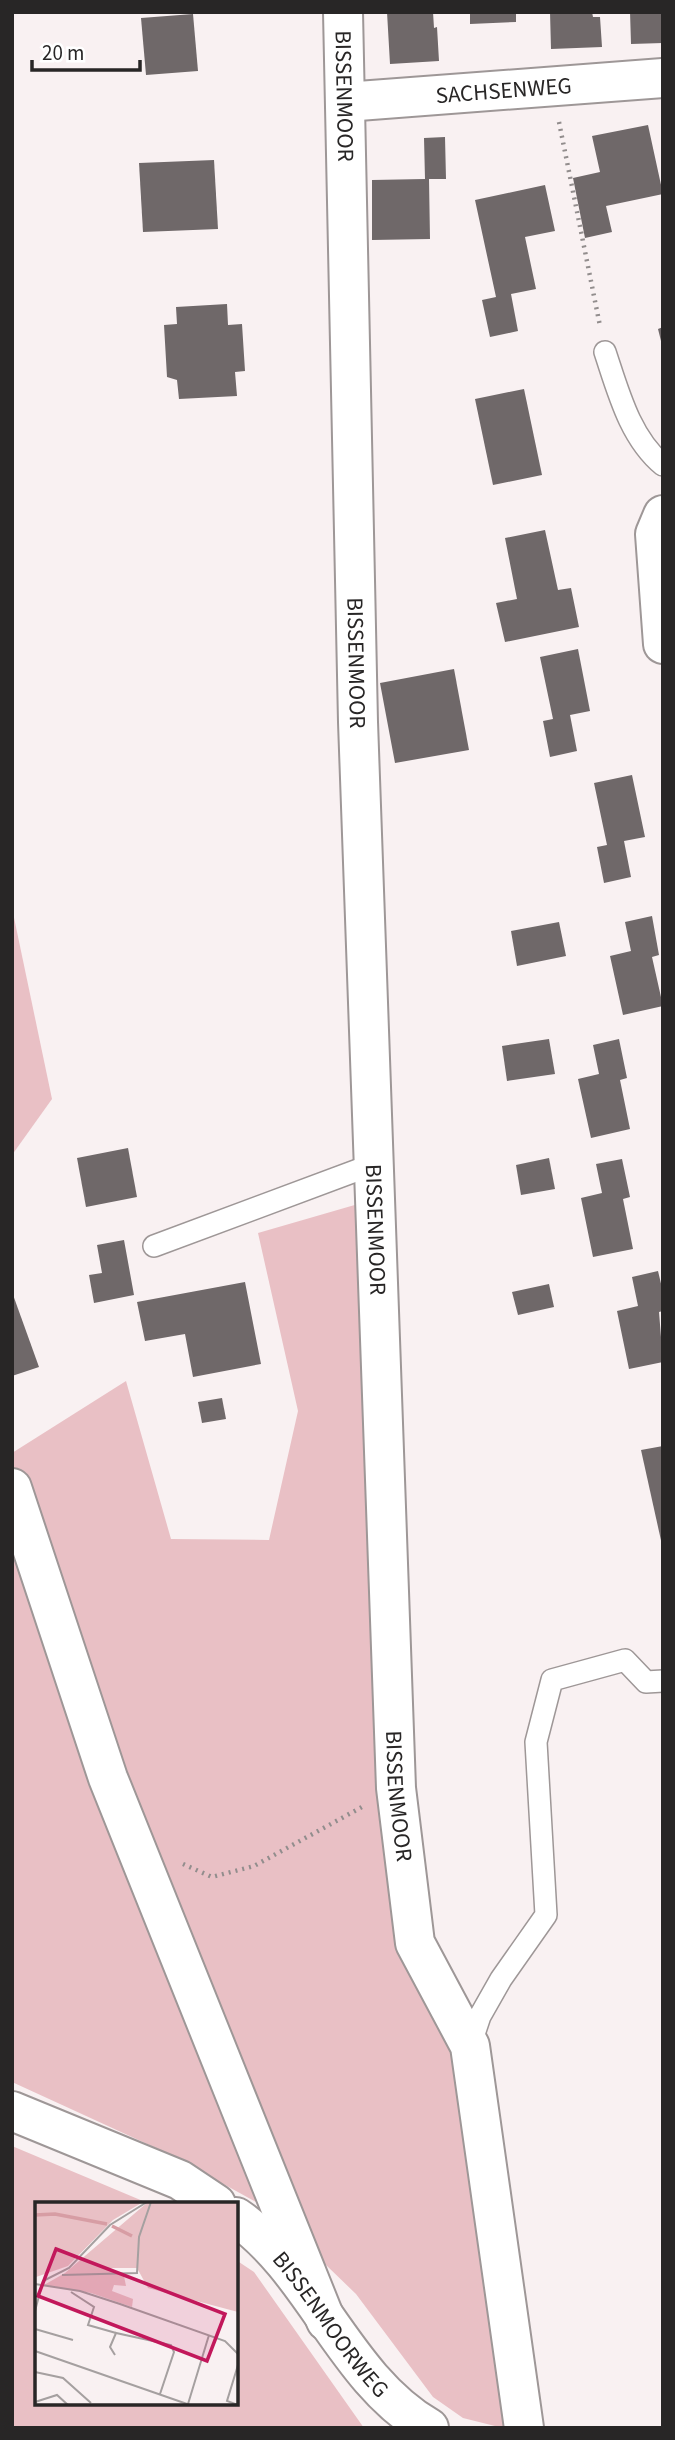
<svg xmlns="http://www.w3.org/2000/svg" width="675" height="2440" font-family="'Source Sans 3',sans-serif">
<rect width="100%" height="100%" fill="#f9f1f2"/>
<!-- green -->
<g fill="#e9c0c5">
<path d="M12,908L52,1099L12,1155Z"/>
<path d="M365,1202L386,1795L461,2045L512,2413L503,2428L463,2418L433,2397L356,2294L267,2208L169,2154L12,2082V1453L126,1381L171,1539L269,1540L298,1411L258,1233Z"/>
<path d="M12,2146L150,2204H37V2403H236V2260L254,2272L364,2428H12Z"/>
</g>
<!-- building -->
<g fill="#6f6869">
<path d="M387,12H433L434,28L437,27L439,61L390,64Z"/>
<path d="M470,12H516V22L470,24Z"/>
<path d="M550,12H592L593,17H600L602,47L551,49Z"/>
<path d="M630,12H663V43L631,44Z"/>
<path d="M193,14L198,71L146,75L141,18Z"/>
<path d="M648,125L663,194L606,206L612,232L585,238L573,178L600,172L592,136Z"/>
<path d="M445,137L446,179H429L430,239L372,240V180L425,179L424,138Z"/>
<path d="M214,160L218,229L143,232L139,163Z"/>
<path d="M545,185L555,231L525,237L536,289L511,294L518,331L490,337L482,300L496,297L475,200Z"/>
<path d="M227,304L228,325L242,324L245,371L235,372L237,396L179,399L177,380L167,377L164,325L177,324L176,307Z"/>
<path d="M663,327V345H662L658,329Z"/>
<path d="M524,389L542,475L493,485L475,399Z"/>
<path d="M545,530L558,590L571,588L579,627L505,642L496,603L517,599L505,538Z"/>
<path d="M578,649L590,711L570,715L577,751L550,757L543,721L553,719L540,657Z"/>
<path d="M454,669L469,750L395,763L380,683Z"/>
<path d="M632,775L645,837L624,841L631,877L604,883L597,847L607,845L594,783Z"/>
<path d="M652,916L659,955L652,957L663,1006L623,1015L610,956L631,951L625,922Z"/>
<path d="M559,922L566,956L517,966L511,931Z"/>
<path d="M549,1039L555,1074L507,1081L502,1046Z"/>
<path d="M619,1039L627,1078L620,1080L630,1129L591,1138L578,1079L599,1074L593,1045Z"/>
<path d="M128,1148L137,1197L86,1207L77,1158Z"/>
<path d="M549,1158L555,1189L521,1195L516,1165Z"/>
<path d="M622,1159L630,1197L623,1199L633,1249L593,1257L581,1198L602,1193L596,1164Z"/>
<path d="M124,1240L134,1295L94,1303L89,1275L102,1273L97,1245Z"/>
<path d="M658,1271L663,1292V1311L659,1312L663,1362L629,1369L617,1311L638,1306L632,1277Z"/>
<path d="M245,1282L261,1364L193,1377L185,1334L145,1341L137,1302Z"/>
<path d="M549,1284L554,1307L518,1315L512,1292Z"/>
<path d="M12,1292L39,1367L12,1376Z"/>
<path d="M222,1398L226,1419L202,1423L198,1402Z"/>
<path d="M663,1446V1545H662L641,1450Z"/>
</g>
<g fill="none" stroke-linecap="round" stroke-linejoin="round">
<!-- lane casing -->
<g stroke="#9e9797" stroke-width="24">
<g id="lane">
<path d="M605,352C618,391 630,438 663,465"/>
<path d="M154,1246L374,1164"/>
<path d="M470,2046L480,2016L501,1979L546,1915L536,1742L552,1680L625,1660L646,1682L663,1681"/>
</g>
</g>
<!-- street casing -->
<g stroke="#9e9797" stroke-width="42">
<g id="street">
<path id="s1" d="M343,12L358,722L396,1788L415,1943L470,2046L524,2428"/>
<path id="s2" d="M345,102L663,78"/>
<path d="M663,515L655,534L663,644"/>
<path d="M12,1488L108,1778L326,2321"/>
<path d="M12,2111L180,2180L216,2204"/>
<path id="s3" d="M236,2217C314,2270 343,2378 429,2428"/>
</g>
</g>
<!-- path -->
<g stroke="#928d8d" stroke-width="4.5" stroke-dasharray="2 5" stroke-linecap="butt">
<path d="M559,122L600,326"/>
<path d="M183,1864L212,1877L254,1866L362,1807"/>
</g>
<!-- lane -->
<use href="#lane" stroke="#fff" stroke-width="21"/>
<!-- street -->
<use href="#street" stroke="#fff" stroke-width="38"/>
</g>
<g text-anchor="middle" stroke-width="7" stroke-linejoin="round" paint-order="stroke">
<!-- street labels -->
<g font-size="23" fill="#282626" stroke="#fff">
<text dy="8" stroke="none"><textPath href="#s2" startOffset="159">SACHSENWEG</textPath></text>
<text dy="8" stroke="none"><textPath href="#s1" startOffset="84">BISSENMOOR</textPath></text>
<text dy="8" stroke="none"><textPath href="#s1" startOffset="651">BISSENMOOR</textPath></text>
<text dy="8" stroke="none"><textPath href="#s1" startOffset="1218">BISSENMOOR</textPath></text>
<text dy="8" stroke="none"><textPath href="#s1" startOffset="1785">BISSENMOOR</textPath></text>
<text dy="8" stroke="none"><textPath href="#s3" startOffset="144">BISSENMOORWEG</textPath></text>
</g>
</g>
<!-- overview -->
<g transform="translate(35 2202)">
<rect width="203" height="203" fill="#f9f1f2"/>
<path d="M0,0H108L78,18L33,64L1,75L0,82ZM113,0H203V110L113,86L102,66H75L89,74L91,84L79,83L77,89L98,97L97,105L56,91L9,83L30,71Z" fill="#e9c0c5"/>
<path fill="none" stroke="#d79da4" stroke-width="3.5" d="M0,13L20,12L72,22M77,24L97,34"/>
<path fill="none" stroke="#a5a0a0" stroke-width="2" d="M27,73L102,71L104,35L116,0M0,82L45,89L85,102L190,139L203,152M36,90L59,105L53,123L81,131M0,109L8,79L34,66L75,23L112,0M0,127L38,138M0,149L155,203M80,153L75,145L81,131L136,143L139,150L125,192M0,170L28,176L56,201M0,200L22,193L33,203M153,202L174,133M48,203H84M203,203L192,199L203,163"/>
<path fill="#c2185b" fill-opacity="0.15" stroke="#c2185b" stroke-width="3.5" d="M21,47L190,112L172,159L3,94Z"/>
<rect width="203" height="203" fill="none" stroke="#282626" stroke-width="3.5"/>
</g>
<!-- border -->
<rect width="675" height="2440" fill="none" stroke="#282626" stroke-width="28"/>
<!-- scale -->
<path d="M32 60v10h108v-10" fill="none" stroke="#282626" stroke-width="3.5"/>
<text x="42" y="60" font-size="21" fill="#282626" stroke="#ffffff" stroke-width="5" paint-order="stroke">20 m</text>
</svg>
